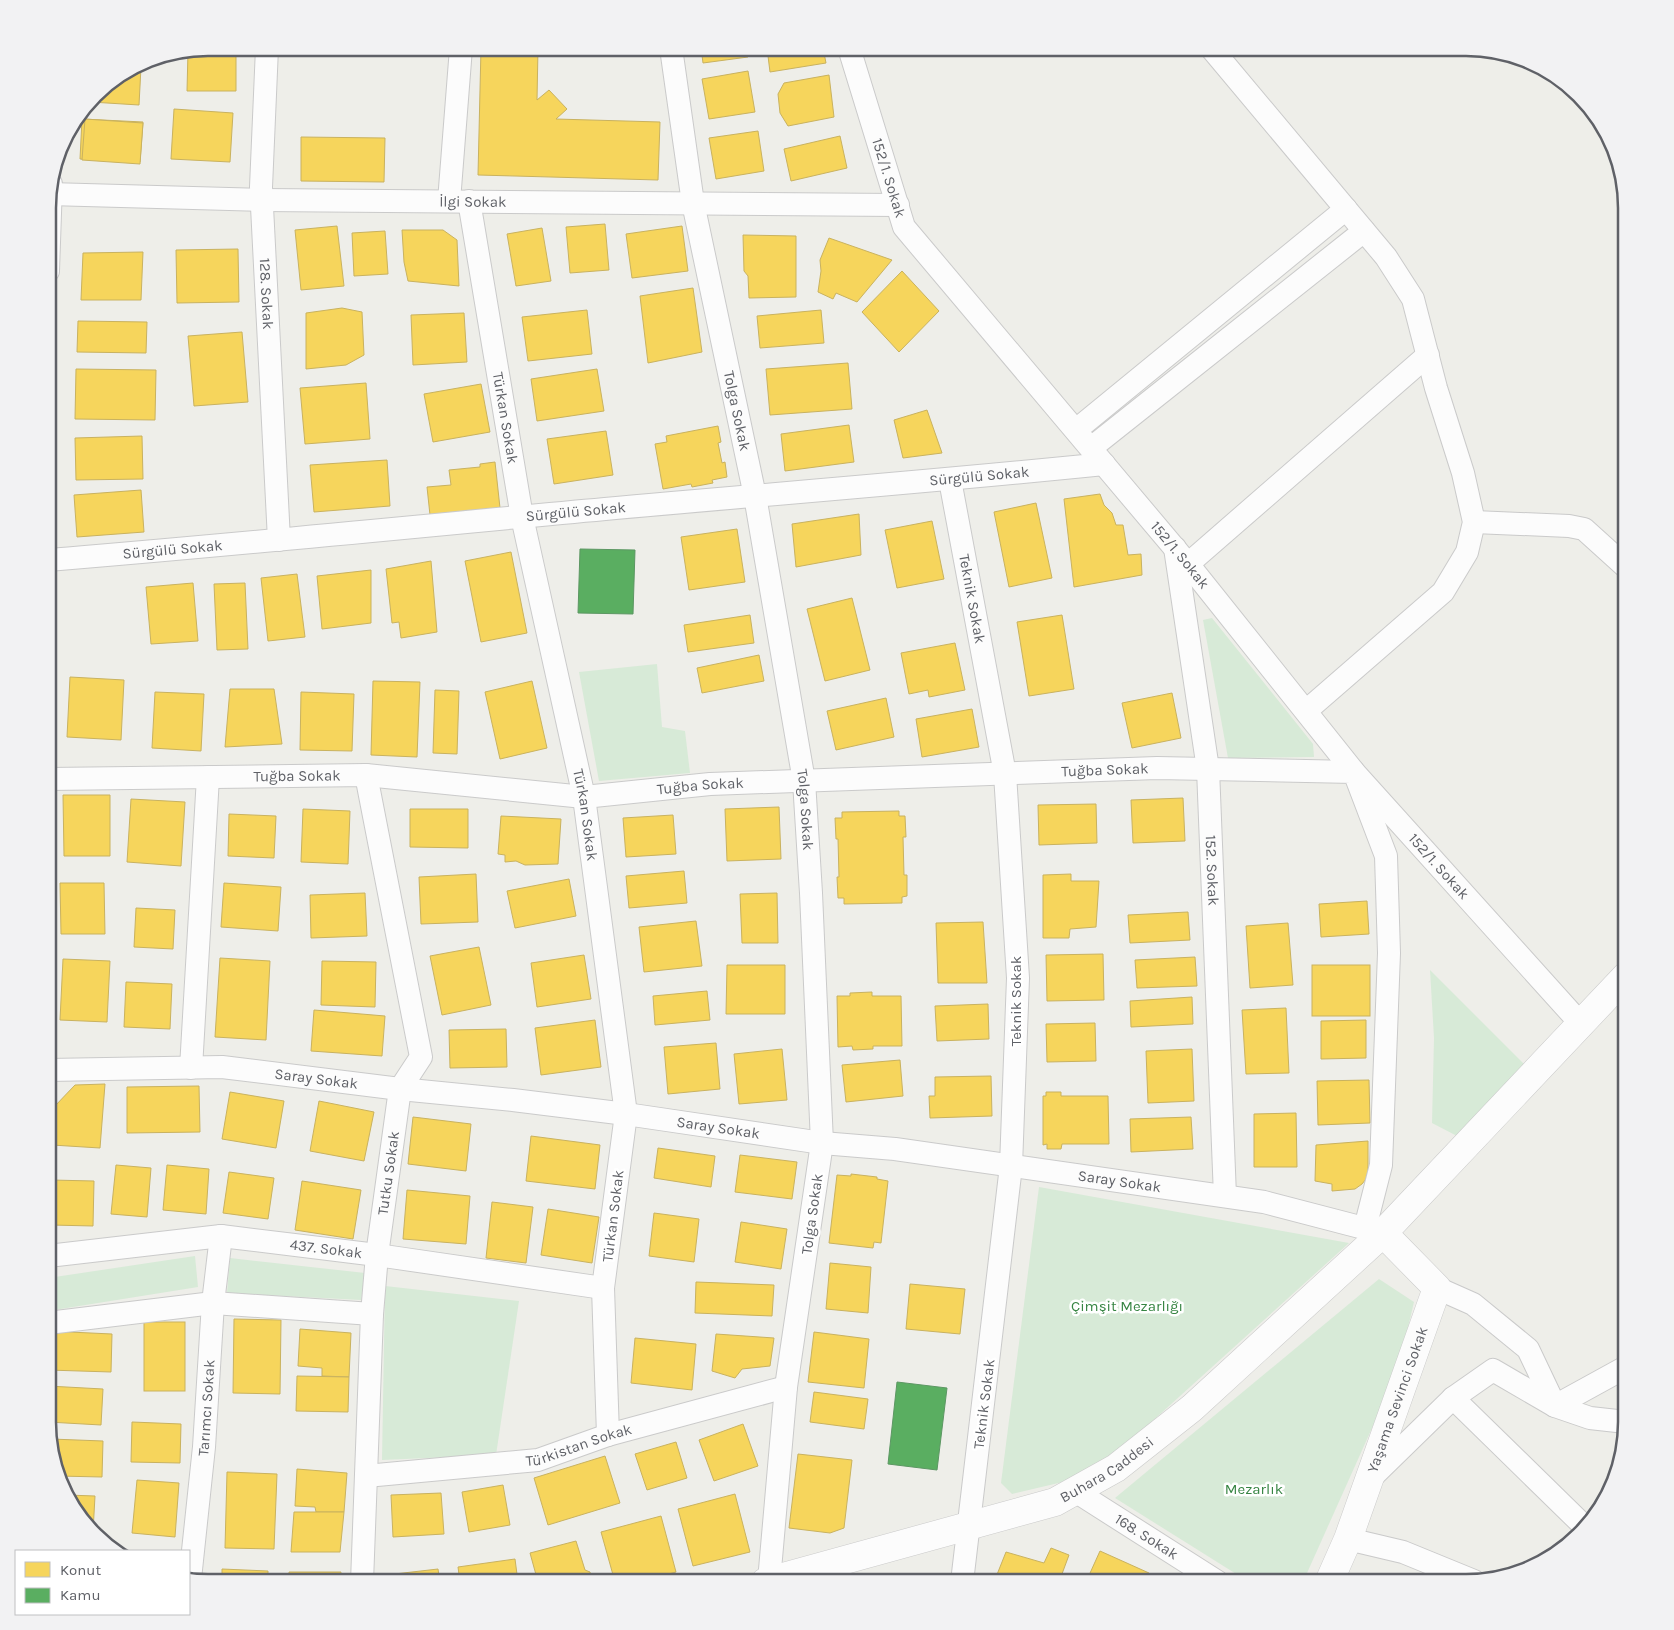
<svg xmlns="http://www.w3.org/2000/svg" width="1674" height="1630" font-family="Karla,sans-serif">
<rect width="100%" height="100%" fill="#eeeee9"/>
<!-- green -->
<g fill="#d7ead7">
<path d="M1212,618L1313,744L1314,757L1228,758L1203,620Z"/>
<path d="M657,664L662,727L685,731L690,773L599,781L579,672Z"/>
<path d="M1430,970L1524,1064L1457,1136L1432,1123L1434,1038Z"/>
<path d="M1039,1187L1349,1243L1116,1454L1067,1481L1012,1494L1001,1483Z"/>
<path d="M195,1256L198,1287L48,1311V1278Z"/>
<path d="M230,1258L365,1273L361,1300L227,1293Z"/>
<path d="M1379,1279L1414,1302L1398,1370L1303,1582H1249L1115,1498Z"/>
<path d="M385,1286L519,1301L496,1455L382,1460Z"/>
</g>
<!-- homes -->
<g fill="#f6d55c" stroke="#c9b25f">
<path d="M208,48H236V91H187L188,51Z"/>
<path d="M481,48H538L537,100L549,90L567,109L556,119L660,122L658,180L478,175Z"/>
<path d="M701,48H746L748,57L703,63Z"/>
<path d="M767,48H823L826,63L770,72Z"/>
<path d="M135,67H141L139,105L91,102L102,88Z"/>
<path d="M748,71L755,112L709,119L702,79Z"/>
<path d="M829,75L834,117L788,126L780,113L778,94L784,83Z"/>
<path d="M174,109L233,113L230,162L171,159Z"/>
<path d="M82,119L143,122L140,162L80,159Z"/>
<path d="M85,119L143,123L140,164L82,160Z"/>
<path d="M758,131L764,171L716,179L709,138Z"/>
<path d="M840,136L847,168L791,181L784,149Z"/>
<path d="M301,137L385,138L384,182L301,181Z"/>
<path d="M605,224L609,270L570,273L566,227Z"/>
<path d="M337,226L344,286L301,290L295,230Z"/>
<path d="M682,226L688,271L632,278L626,234Z"/>
<path d="M542,228L551,281L516,286L507,234Z"/>
<path d="M402,230H443L457,240L459,286L408,281L404,262Z"/>
<path d="M385,231L388,274L354,276L352,233Z"/>
<path d="M743,235L796,236V297L749,298L748,276L744,271Z"/>
<path d="M829,238L892,260L857,302L836,293L833,299L818,292L821,271L820,260Z"/>
<path d="M238,249L239,302L177,303L176,250Z"/>
<path d="M143,252L141,300H81L83,253Z"/>
<path d="M902,271L939,311L899,352L862,312Z"/>
<path d="M693,288L702,352L648,363L640,296Z"/>
<path d="M342,308L362,312L364,355L346,365L306,369V313Z"/>
<path d="M587,310L592,354L528,361L522,317Z"/>
<path d="M821,310L824,343L760,348L757,316Z"/>
<path d="M464,313L467,362L413,365L411,315Z"/>
<path d="M78,321L147,322L146,353L77,352Z"/>
<path d="M242,332L248,402L194,406L188,336Z"/>
<path d="M848,363L852,409L770,415L766,369Z"/>
<path d="M76,369L156,370L155,420L75,419Z"/>
<path d="M597,369L604,411L537,421L531,379Z"/>
<path d="M366,383L370,439L305,444L300,388Z"/>
<path d="M481,384L490,432L433,442L424,394Z"/>
<path d="M927,410L942,453L903,458L894,420Z"/>
<path d="M849,425L854,462L785,471L781,434Z"/>
<path d="M718,426L721,442L718,443L722,463L725,462L727,477L712,480L713,483L692,487L691,484L663,489L655,444L667,442L666,436Z"/>
<path d="M606,431L613,475L554,484L547,439Z"/>
<path d="M142,436L143,479L76,480L75,438Z"/>
<path d="M387,460L390,506L314,512L310,465Z"/>
<path d="M495,462L500,508L430,515L427,487L451,485L449,470L480,467V464Z"/>
<path d="M141,490L144,532L77,537L74,495Z"/>
<path d="M1100,494L1104,505L1112,513L1116,525H1123L1128,555L1141,554L1142,575L1074,587L1064,499Z"/>
<path d="M1036,503L1052,578L1009,587L994,512Z"/>
<path d="M859,514L861,555L796,567L792,524Z"/>
<path d="M932,521L944,579L897,588L885,530Z"/>
<path d="M737,529L745,582L689,590L681,537Z"/>
<path d="M511,552L527,633L481,642L465,561Z"/>
<path d="M431,561L437,632L401,638L399,622L392,623L386,569Z"/>
<path d="M371,570V623L322,629L317,576Z"/>
<path d="M297,574L305,637L268,641L261,578Z"/>
<path d="M193,583L198,641L151,644L146,587Z"/>
<path d="M245,583L248,649L217,650L214,584Z"/>
<path d="M852,598L870,670L825,681L807,609Z"/>
<path d="M750,615L754,643L688,652L684,625Z"/>
<path d="M1062,615L1074,689L1029,696L1017,622Z"/>
<path d="M955,643L965,690L929,697L928,690L909,694L901,653Z"/>
<path d="M759,655L764,681L702,693L697,668Z"/>
<path d="M70,677L124,680L121,740L67,737Z"/>
<path d="M373,681L420,682L417,757L371,755Z"/>
<path d="M532,681L547,748L500,759L485,692Z"/>
<path d="M230,689H274L282,744L225,747Z"/>
<path d="M435,690L459,691L457,754L433,753Z"/>
<path d="M155,692L204,694L201,751L152,748Z"/>
<path d="M301,692L354,694L352,751L300,750Z"/>
<path d="M1172,693L1181,738L1132,748L1122,703Z"/>
<path d="M886,698L894,737L836,750L827,711Z"/>
<path d="M972,709L979,747L922,757L916,719Z"/>
<path d="M63,795H110V856H64Z"/>
<path d="M1183,798L1185,841L1133,843L1131,800Z"/>
<path d="M131,799L185,802L181,866L127,862Z"/>
<path d="M1096,804L1097,843L1039,845L1038,805Z"/>
<path d="M779,807L781,859L727,861L725,809Z"/>
<path d="M303,809L350,811L348,864L301,862Z"/>
<path d="M410,809H468V848L410,847Z"/>
<path d="M899,811V816H905L906,837H903L904,875H907V896L902,897V903L844,904V898H838L837,877H839L838,839H836L835,818H842V812Z"/>
<path d="M229,814L276,816L274,858L228,856Z"/>
<path d="M673,815L676,854L626,857L623,818Z"/>
<path d="M501,816L561,819L558,864L525,865L516,861L505,862V855L498,854Z"/>
<path d="M684,871L687,903L629,908L626,876Z"/>
<path d="M476,874L478,922L421,924L419,877Z"/>
<path d="M1071,874V881H1099L1096,927L1070,929L1069,938H1043V875Z"/>
<path d="M569,879L576,916L515,928L507,891Z"/>
<path d="M60,883H104L105,934H61Z"/>
<path d="M224,883L281,887L278,931L221,927Z"/>
<path d="M365,893L367,936L311,938L310,895Z"/>
<path d="M777,893L778,943H742L740,894Z"/>
<path d="M1367,901L1369,934L1321,937L1319,904Z"/>
<path d="M136,908L175,910L173,949L134,947Z"/>
<path d="M1188,912L1190,940L1130,943L1128,915Z"/>
<path d="M696,921L702,966L644,972L639,927Z"/>
<path d="M983,922L987,983H938L936,923Z"/>
<path d="M1288,923L1293,985L1250,988L1246,926Z"/>
<path d="M479,947L491,1005L442,1015L430,956Z"/>
<path d="M1103,954L1104,1000L1047,1001L1046,955Z"/>
<path d="M584,955L591,999L537,1007L531,963Z"/>
<path d="M1195,957L1197,986L1137,988L1135,960Z"/>
<path d="M220,958L270,961L266,1040L215,1037Z"/>
<path d="M63,959L110,961L107,1022L60,1020Z"/>
<path d="M322,961L376,962L375,1007L321,1005Z"/>
<path d="M727,965H785V1014H726Z"/>
<rect x="1312" y="965" width="58" height="51"/>
<path d="M126,982L172,984L170,1029L124,1027Z"/>
<path d="M707,991L710,1020L655,1025L653,996Z"/>
<path d="M872,992V996H901L902,1046H873V1049L853,1050L852,1046L838,1047L837,996H850V993Z"/>
<path d="M1192,997L1193,1024L1131,1027L1130,1001Z"/>
<path d="M988,1004L989,1039L937,1041L935,1006Z"/>
<path d="M1286,1008L1289,1073L1246,1074L1242,1010Z"/>
<path d="M314,1010L385,1016L382,1056L311,1051Z"/>
<path d="M595,1020L601,1067L541,1075L535,1028Z"/>
<path d="M1366,1020V1058L1321,1059V1021Z"/>
<path d="M1095,1023L1096,1061L1047,1062L1046,1024Z"/>
<path d="M506,1029L507,1067L450,1068L449,1030Z"/>
<path d="M716,1043L720,1089L668,1094L664,1047Z"/>
<path d="M782,1049L787,1100L739,1104L734,1054Z"/>
<path d="M1192,1049L1194,1101L1148,1103L1146,1051Z"/>
<path d="M900,1060L903,1096L846,1102L842,1065Z"/>
<path d="M991,1076L992,1116L930,1118L929,1096H935V1077Z"/>
<path d="M1369,1080L1370,1123L1318,1125L1317,1081Z"/>
<path d="M105,1084L100,1148L52,1145L54,1107L75,1085Z"/>
<path d="M199,1086L200,1132L127,1133V1087Z"/>
<path d="M230,1092L284,1101L276,1148L222,1139Z"/>
<path d="M1046,1092H1061V1096H1108L1109,1144H1062L1061,1149H1047V1144L1043,1145V1096H1046Z"/>
<path d="M319,1101L374,1112L364,1161L310,1151Z"/>
<path d="M1296,1113L1297,1167H1254V1114Z"/>
<path d="M413,1117L471,1124L466,1171L408,1164Z"/>
<path d="M1191,1117L1193,1149L1131,1152L1130,1119Z"/>
<path d="M531,1136L600,1145L595,1189L526,1181Z"/>
<path d="M1368,1141V1171L1366,1179L1362,1184L1355,1189L1332,1191V1184L1315,1181L1316,1145Z"/>
<path d="M658,1148L715,1156L711,1187L654,1178Z"/>
<path d="M740,1155L797,1162L792,1199L735,1192Z"/>
<path d="M116,1165L151,1168L147,1217L111,1214Z"/>
<path d="M167,1165L209,1169L206,1214L163,1210Z"/>
<path d="M229,1172L274,1178L268,1219L223,1213Z"/>
<path d="M851,1174L877,1177V1179L888,1181L881,1243L874,1242L873,1248L829,1243L837,1175L851,1176Z"/>
<path d="M51,1180L94,1181L93,1226L51,1225Z"/>
<path d="M302,1181L361,1190L353,1239L295,1230Z"/>
<path d="M407,1190L470,1196L466,1244L403,1239Z"/>
<path d="M492,1202L533,1207L526,1263L486,1258Z"/>
<path d="M548,1209L599,1217L592,1263L541,1255Z"/>
<path d="M654,1213L699,1219L694,1262L649,1256Z"/>
<path d="M741,1222L787,1229L781,1269L735,1262Z"/>
<path d="M830,1263L871,1267L868,1313L826,1309Z"/>
<path d="M696,1282L774,1285L772,1316L695,1313Z"/>
<path d="M910,1284L965,1289L960,1334L906,1329Z"/>
<path d="M234,1319L281,1320L280,1394L233,1393Z"/>
<rect x="144" y="1322" width="41" height="69"/>
<path d="M300,1329L351,1333L349,1377L322,1376V1368L298,1366Z"/>
<path d="M48,1331L112,1334L111,1372L48,1370Z"/>
<path d="M814,1332L869,1339L864,1388L808,1382Z"/>
<path d="M716,1334L774,1338L770,1366L742,1369L735,1378L712,1371Z"/>
<path d="M635,1338L696,1344L692,1390L631,1383Z"/>
<path d="M297,1376L349,1377L348,1412L296,1411Z"/>
<path d="M48,1386L103,1389L101,1425L48,1422Z"/>
<path d="M814,1392L868,1399L864,1429L810,1422Z"/>
<path d="M132,1422L181,1424L180,1463L131,1462Z"/>
<path d="M743,1424L758,1466L714,1481L699,1440Z"/>
<path d="M51,1439L103,1441L102,1477L58,1476Z"/>
<path d="M676,1442L687,1478L647,1490L635,1454Z"/>
<path d="M798,1454L852,1460L844,1528L830,1533L789,1528Z"/>
<path d="M605,1456L620,1503L548,1525L534,1478Z"/>
<path d="M297,1469L347,1473L344,1512H316L315,1507L295,1506Z"/>
<path d="M227,1472L277,1474L274,1549L225,1548Z"/>
<path d="M137,1480L179,1483L175,1537L132,1533Z"/>
<path d="M503,1485L510,1525L469,1532L462,1492Z"/>
<path d="M441,1493L444,1534L393,1537L391,1495Z"/>
<path d="M735,1494L750,1552L693,1566L678,1509Z"/>
<path d="M67,1495L95,1496L93,1532L88,1528Z"/>
<path d="M294,1512H344L340,1552H291Z"/>
<path d="M661,1516L676,1572L638,1582H615L601,1532Z"/>
<path d="M576,1541L585,1570L590,1572L592,1582H538L530,1553Z"/>
<path d="M1051,1548L1069,1555L1059,1582H994L1006,1552L1044,1563Z"/>
<path d="M1100,1551L1149,1573L1145,1582H1086Z"/>
<path d="M515,1559L518,1582H460L458,1567Z"/>
<path d="M222,1569L268,1571V1582H222Z"/>
<path d="M438,1569L440,1582H387L386,1575Z"/>
<path d="M289,1572H341L340,1582H289Z"/>
</g>
<!-- public -->
<g fill="#5aae61" stroke="#5c9763">
<path d="M580,549L635,550L633,614L578,613Z"/>
<path d="M897,1382L947,1388L937,1470L888,1464Z"/>
</g>
<g fill="none" stroke-linecap="round" stroke-linejoin="round">
<!-- minor casing -->
<g stroke="#cacaca" stroke-width="24">
<g id="minor">
<path id="s1" d="M267,48L261,187L279,540"/>
<path id="s2" d="M671,48L693,203L755,496L804,781L811,893L822,1143L786,1387L769,1581"/>
<path id="s3" d="M849,48L904,227L1188,564L1354,772L1581,1024"/>
<path d="M1211,48L1386,257L1413,299L1436,388L1463,473L1474,522L1467,552L1443,592L1306,711"/>
<path id="s4" d="M49,194L262,200L898,205"/>
<path d="M449,201L461,48"/>
<path id="s5" d="M469,201L522,517L584,797L626,1114L603,1288L608,1435"/>
<path d="M48,271L51,184"/>
<path d="M1076,430L1346,209"/>
<path d="M1091,448L1364,231"/>
<path id="s6" d="M950,480L1005,774L1018,978L1011,1166L962,1582"/>
<path d="M1474,522L1569,526L1584,529L1626,567"/>
<path id="s7" d="M1175,548L1208,769L1225,1196"/>
<path id="s8" d="M48,560C234,545 419,526 605,509C771,494 938,481 1104,464"/>
<path d="M1188,564L1428,355"/>
<path id="s9" d="M48,779L366,775L584,797L710,784L1157,768L1354,772L1386,856L1389,953L1381,1165L1365,1228"/>
<path d="M191,1068L208,777"/>
<path id="s10" d="M48,1070L222,1067L400,1089L513,1100L626,1114L822,1143L895,1149L1264,1202L1379,1232"/>
<path id="s11" d="M48,1256L221,1236L377,1255L603,1288"/>
<path d="M1437,1288L1473,1304L1528,1349L1555,1406L1626,1367"/>
<path d="M48,1323L213,1303L372,1314"/>
<path d="M1453,1398L1584,1526"/>
<path id="s12" d="M366,1476L538,1460L608,1435L786,1387"/>
<path d="M1371,1478L1453,1398L1493,1370L1555,1406L1590,1418L1626,1422"/>
<path id="s13" d="M1075,1491L1218,1582"/>
<path d="M1348,1539L1403,1552L1474,1581"/>
<path id="s14" d="M190,1579L204,1447L213,1303L221,1236"/>
<path id="s15" d="M362,1582L372,1314L377,1255L400,1089L421,1057L366,775"/>
</g>
</g>
<!-- tertiary casing -->
<g stroke="#cacaca" stroke-width="29">
<g id="tertiary">
<path id="s16" d="M1329,1582L1348,1539L1437,1288L1383,1233L1626,976"/>
</g>
</g>
<!-- secondary casing -->
<g stroke="#cacaca" stroke-width="29">
<g id="secondary">
<path id="s17" d="M765,1582L1055,1502L1116,1468L1192,1408L1383,1233"/>
</g>
</g>
<!-- minor -->
<use href="#minor" stroke="#fcfcfc" stroke-width="22"/>
<!-- tertiary -->
<use href="#tertiary" stroke="#fcfcfc" stroke-width="28"/>
<!-- secondary -->
<use href="#secondary" stroke="#fcfcfc" stroke-width="28"/>
</g>
<g text-anchor="middle" stroke-width="5" stroke-linejoin="round" paint-order="stroke">
<!-- street labels -->
<g font-size="15" fill="#5f6167" stroke="#fff">
<text dy="5" stroke="none"><textPath href="#s3" startOffset="136">152/1. Sokak</textPath></text>
<text dy="5" stroke="none"><textPath href="#s4" startOffset="424">İlgi Sokak</textPath></text>
<text dy="5" stroke="none"><textPath href="#s1" startOffset="246">128. Sokak</textPath></text>
<text dy="5" stroke="none"><textPath href="#s2" startOffset="369">Tolga Sokak</textPath></text>
<text dy="5" stroke="none"><textPath href="#s5" startOffset="220">Türkan Sokak</textPath></text>
<text dy="5" stroke="none"><textPath href="#s8" startOffset="935">Sürgülü Sokak</textPath></text>
<text dy="5" stroke="none"><textPath href="#s8" startOffset="530">Sürgülü Sokak</textPath></text>
<text dy="5" stroke="none"><textPath href="#s8" startOffset="125">Sürgülü Sokak</textPath></text>
<text dy="5" stroke="none"><textPath href="#s3" startOffset="616">152/1. Sokak</textPath></text>
<text dy="5" stroke="none"><textPath href="#s6" startOffset="121">Teknik Sokak</textPath></text>
<text dy="5" stroke="none"><textPath href="#s9" startOffset="1059">Tuğba Sokak</textPath></text>
<text dy="5" stroke="none"><textPath href="#s9" startOffset="249">Tuğba Sokak</textPath></text>
<text dy="5" stroke="none"><textPath href="#s9" startOffset="654">Tuğba Sokak</textPath></text>
<text dy="5" stroke="none"><textPath href="#s2" startOffset="774">Tolga Sokak</textPath></text>
<text dy="5" stroke="none"><textPath href="#s5" startOffset="625">Türkan Sokak</textPath></text>
<text dy="5" stroke="none"><textPath href="#s3" startOffset="1021">152/1. Sokak</textPath></text>
<text dy="5" stroke="none"><textPath href="#s7" startOffset="325">152. Sokak</textPath></text>
<text transform="translate(1016 1001) rotate(-90)" y="5">Teknik Sokak</text>
<text dy="5" stroke="none"><textPath href="#s10" startOffset="269">Saray Sokak</textPath></text>
<text dy="5" stroke="none"><textPath href="#s10" startOffset="674">Saray Sokak</textPath></text>
<text dy="5" stroke="none"><textPath href="#s15" startOffset="410">Tutku Sokak</textPath></text>
<text dy="5" stroke="none"><textPath href="#s10" startOffset="1079">Saray Sokak</textPath></text>
<text transform="translate(812 1214) rotate(-82)" y="5">Tolga Sokak</text>
<text transform="translate(613 1216) rotate(-83)" y="5">Türkan Sokak</text>
<text dy="5" stroke="none"><textPath href="#s11" startOffset="280">437. Sokak</textPath></text>
<text dy="5" stroke="none"><textPath href="#s16" startOffset="195">Yaşama Sevinci Sokak</textPath></text>
<text transform="translate(984 1404) rotate(-83)" y="5">Teknik Sokak</text>
<text dy="5" stroke="none"><textPath href="#s14" startOffset="172">Tarımcı Sokak</textPath></text>
<text dy="5" stroke="none"><textPath href="#s12" startOffset="216">Türkistan Sokak</textPath></text>
<text dy="5" stroke="none"><textPath href="#s17" startOffset="362">Buhara Caddesi</textPath></text>
<text dy="5" stroke="none"><textPath href="#s13" startOffset="85">168. Sokak</textPath></text>
</g>
<!-- park labels -->
<g font-size="15" fill="#378543" stroke="#fff">
<text x="1127" y="1311">Çimşit Mezarlığı</text>
<text x="1254" y="1494">Mezarlık</text>
</g>
</g>
<!-- crop -->
<path d="M0 0H1674V1630H0ZM208 56H1466A152 152 0 0 1 1618 208V1422A152 152 0 0 1 1466 1574H208A152 152 0 0 1 56 1422V208A152 152 0 0 1 208 56Z" fill="#f2f2f3" fill-rule="evenodd"/>
<path fill="none" stroke="#5f6167" stroke-width="2.5" d="M208 56H1466A152 152 0 0 1 1618 208V1422A152 152 0 0 1 1466 1574H208A152 152 0 0 1 56 1422V208A152 152 0 0 1 208 56Z"/>
<!-- legend -->
<rect x="15" y="1550" width="175" height="65" fill="#ffffff" stroke="#bfc0c2"/>
<rect x="25" y="1562" width="25" height="15" fill="#f6d55c" stroke="#bfc0c2"/>
<text x="60" y="1575" font-size="15" fill="#5f6167">Konut</text>
<rect x="25" y="1588" width="25" height="15" fill="#5aae61" stroke="#bfc0c2"/>
<text x="60" y="1600" font-size="15" fill="#5f6167">Kamu</text>
</svg>
